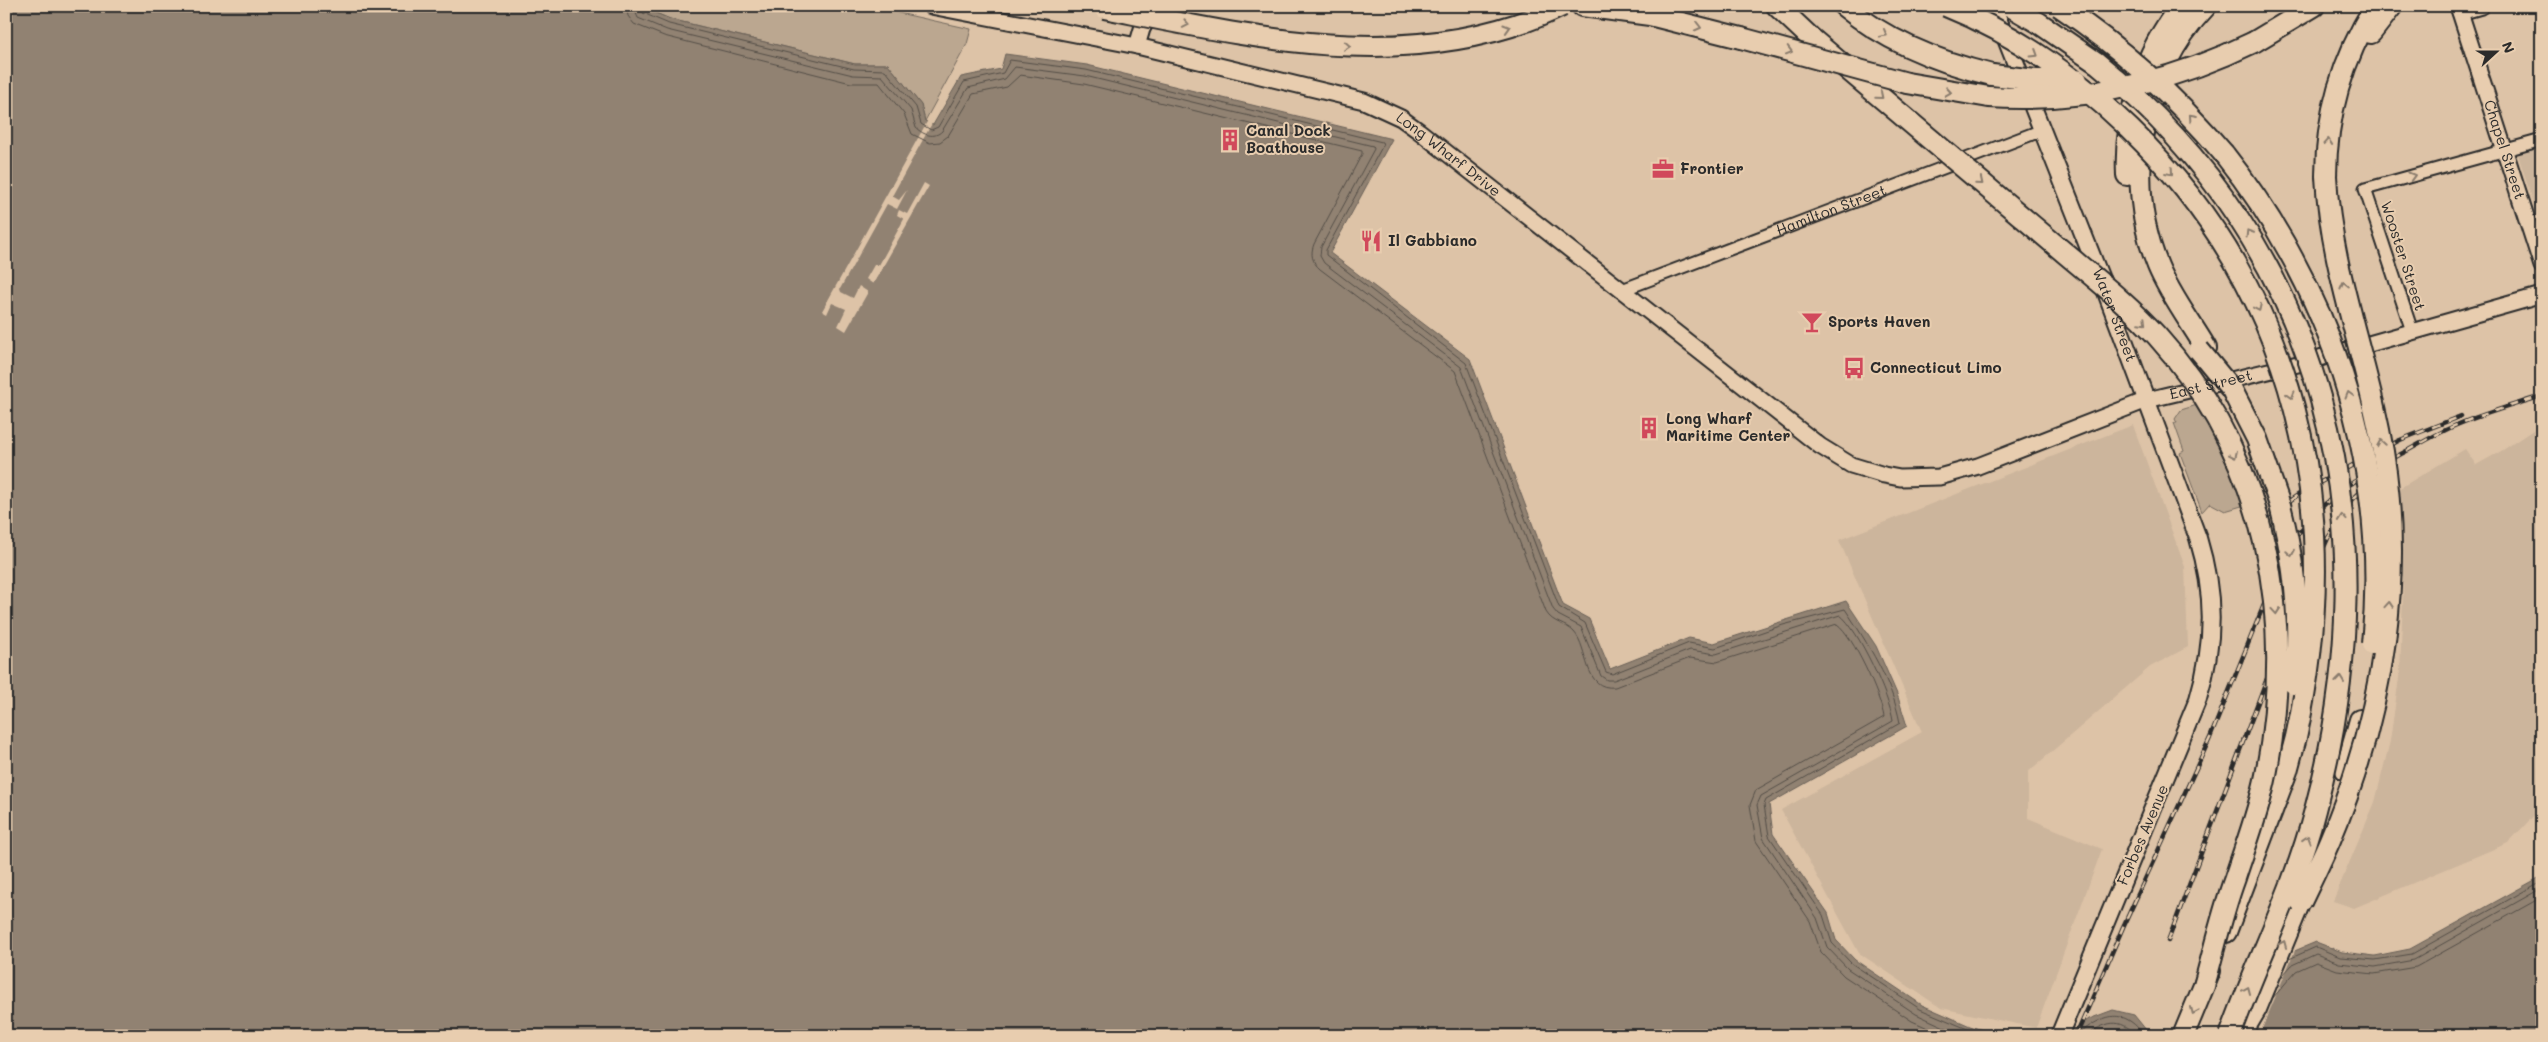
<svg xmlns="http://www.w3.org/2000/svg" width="2548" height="1042" font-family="Mali,sans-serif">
<rect width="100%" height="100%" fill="#ddc3a7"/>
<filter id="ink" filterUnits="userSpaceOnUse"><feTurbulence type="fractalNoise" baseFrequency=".02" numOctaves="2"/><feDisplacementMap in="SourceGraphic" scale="10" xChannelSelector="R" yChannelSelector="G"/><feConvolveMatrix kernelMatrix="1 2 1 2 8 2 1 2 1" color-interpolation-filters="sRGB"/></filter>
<g filter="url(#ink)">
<!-- built -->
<g fill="#ccb59c">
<path d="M2542,148V228L2518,155Z"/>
<path d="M2542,424V807L2508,843L2354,908L2333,901L2375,802L2390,741L2400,671L2403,595L2400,488L2465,449L2476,465L2503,450Z"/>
<path d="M2133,425L2185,567L2188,647L2150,667L2028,772V818L2102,849L2036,1028L1941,1008L1859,953L1781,810L1922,732L1839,540Z"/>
</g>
<!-- green -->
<g fill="#bba790" stroke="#73695e">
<path d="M639,6H867L971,29L967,44L925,121L921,105L888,64H855L670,19Z"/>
<path d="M2197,405L2228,462L2245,505L2225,511L2210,503L2202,512L2180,453L2184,451L2174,423H2177L2175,419L2181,410Z"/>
</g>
<!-- water -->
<g fill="#918272" stroke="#685f56">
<path d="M6,6H639L670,19L855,64H888L921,105L925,121L933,125L961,77L1001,69L1005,54L1087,65L1392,139L1330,253L1470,359L1563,605L1589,619L1610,669L1689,638L1714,643L1846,601L1876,646L1897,694L1907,726L1769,804L1773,834L1828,913L1836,940L1855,960L1922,1005L1970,1026L2001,1036H6Z"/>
<path d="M2542,876V1036H2217L2285,955L2316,942L2342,952L2375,956L2410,949Z"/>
<path d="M2113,1010L2134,1015L2151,1036H2066L2089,1019Z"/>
</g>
<!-- pier -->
<g fill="#ddc3a7">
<path d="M936,116L892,196L899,200L907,190L897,209L887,204L840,289L841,292L853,298L859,286L868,292L846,331L838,326L846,309L832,303L827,314L822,311L928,120L932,122Z"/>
<path d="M924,183L929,186L873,284L866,279L874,265H879L904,219L897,215L899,210L907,214Z"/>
<path d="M2296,948L2259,1036H2215L2283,953Z"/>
</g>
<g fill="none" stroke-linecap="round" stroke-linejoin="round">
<!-- shore -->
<g stroke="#544e47" stroke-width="1">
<path d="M626,6L628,16L634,24L664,36L851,83H879L904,114L912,134L930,143L940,142L948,136L973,94L1007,87L1020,75L1084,84L1362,151V154L1314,244C1310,254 1312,262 1320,269L1455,371L1546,612C1553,624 1566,623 1574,632C1589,648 1583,691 1615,687L1690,658L1717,662L1837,624C1853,635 1881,697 1884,717L1756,790L1750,805L1756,841L1810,921L1821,952L1844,976L1912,1021L1946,1036"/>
<path d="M633,6L638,18L667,30L853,75L882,76L911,110L916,128C924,135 934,139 942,131L968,88L1005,79L1015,67L1085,76L1373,146L1374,149L1321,247L1320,256L1324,263L1461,367L1553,609L1558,615L1581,627L1601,676L1607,680H1614L1690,650L1716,654L1840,615C1858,628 1890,698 1893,721L1761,796L1757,805L1763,838L1817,918L1827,947L1848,969L1916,1014L1964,1036"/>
<path d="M640,6L643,13L669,24L854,69L885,70L916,107L921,124L931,130L938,127L964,82L1003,73L1010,60L1086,70L1382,142L1383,145L1326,250V255L1466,363L1559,607L1585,623L1606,672L1612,674L1689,643L1715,648L1783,625L1845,609C1868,644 1892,681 1900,723L1766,800L1764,805L1769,836L1823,915L1832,943L1851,963L1920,1009L1984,1036"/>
<path d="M2289,959L2316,947L2340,957L2375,960L2412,954L2542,881"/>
<path d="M2281,977L2292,965L2316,954L2339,963L2375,967L2414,960L2542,888"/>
<path d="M2272,999L2296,971L2316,962L2337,970L2374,974L2416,967L2542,897"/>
<path d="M2075,1036C2103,1016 2121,1004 2145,1036"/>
<path d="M2086,1036C2105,1022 2120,1016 2137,1036"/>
</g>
<!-- street casing -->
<g stroke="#2b2b2b" stroke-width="15">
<g id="street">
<path id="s1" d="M1622,290L2040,131"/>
<path d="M2412,331L2365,189L2542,140"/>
</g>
</g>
<!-- secondary casing -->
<g stroke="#2b2b2b" stroke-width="19">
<g id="secondary">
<path id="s2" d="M931,6L1137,46L1364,101L1401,118L1419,131L1820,446L1851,465L1884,475L1900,478L1939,477L1978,466L2147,400L2302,363L2542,295"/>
<path id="s3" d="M2458,6L2542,266"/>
<path d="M2460,12L2481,6"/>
<path d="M1137,46L1142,29L1154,6"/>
</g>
</g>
<!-- primary casing -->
<g stroke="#2b2b2b" stroke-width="20">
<g id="primary">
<path id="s4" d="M1993,6L2103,284L2198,538C2215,594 2215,642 2198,699L2059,1036"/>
</g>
</g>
<!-- highway casing -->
<g stroke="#2b2b2b" stroke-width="24">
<g id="highway">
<path d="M1582,6L1650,15L1741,38"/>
<path d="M1777,6L1812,39L1943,150"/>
<path d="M1844,6C1887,42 1938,62 1992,75"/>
<path d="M2010,6L2039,23L2097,63"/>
<path d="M2206,6C2141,74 2123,180 2158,266C2170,295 2190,321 2206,348"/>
<path d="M2371,33L2392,6"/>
<path d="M2254,42L2314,6"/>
<path d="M1907,83L1989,97"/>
<path d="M2224,154C2263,203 2295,257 2320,315"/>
<path d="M2127,175C2124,116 2144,52 2181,6"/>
<path d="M2326,176C2326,115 2343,58 2375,6"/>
<path d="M2232,390L2257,439L2280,505"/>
<path d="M2346,770L2360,720"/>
<path d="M2226,932L2287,771L2296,737"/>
<path d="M2183,1036L2210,971"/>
<path d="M2240,1036L2256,1009L2306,887"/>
</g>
</g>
<!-- street -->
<use href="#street" stroke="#e8cdaf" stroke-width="11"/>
<!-- secondary -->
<use href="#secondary" stroke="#e8cdaf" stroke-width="15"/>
<!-- primary -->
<use href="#primary" stroke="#e8cdaf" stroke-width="16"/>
<!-- highway -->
<use href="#highway" stroke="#e8cdaf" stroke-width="20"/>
<!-- rail casing -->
<g stroke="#2b2b2b" stroke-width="4.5">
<g id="rail">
<path d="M2264,519L2302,492L2400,440L2461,416"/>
<path d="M2265,578L2274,560"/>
<path d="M2168,941L2266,681L2328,538L2353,499L2388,466"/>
<path d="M2076,1036L2123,927L2210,738L2286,550C2321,499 2349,483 2401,454C2420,444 2439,432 2459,424C2485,413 2514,405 2542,396"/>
</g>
</g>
<!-- rail -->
<use href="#rail" stroke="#e8cdaf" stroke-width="2.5" stroke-dasharray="8" stroke-linecap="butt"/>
<!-- highway-bridge casing -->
<g stroke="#2b2b2b" stroke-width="24" stroke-linecap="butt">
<g id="highway-bridge">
<path d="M1946,6C2014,33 2077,78 2130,129C2298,292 2346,512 2296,737"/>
<path d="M2059,6C2122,48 2175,96 2224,154"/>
<path d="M1104,8C1255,38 1416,77 1562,6"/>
<path d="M1741,38L1907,83"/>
<path d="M2097,63C2328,251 2391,527 2315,810C2295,888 2257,960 2230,1036"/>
<path d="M1992,75L2036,80H2077"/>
<path d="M1989,97C2083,103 2170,83 2254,42"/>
<path d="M1943,150C1984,185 2025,219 2066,254C2097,280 2130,306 2157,336C2267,458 2296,617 2266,775C2259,811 2246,844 2235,878C2222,913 2214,950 2204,986"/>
<path d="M2320,315C2364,418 2384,532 2372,644"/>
<path d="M2199,350L2232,390"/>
<path d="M2280,505C2295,564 2302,624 2294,684"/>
<path d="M2301,902C2311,881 2321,861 2330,840C2384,713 2407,567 2379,430C2362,346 2330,262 2326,176"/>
</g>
</g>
<!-- highway-bridge -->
<use href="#highway-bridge" stroke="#e8cdaf" stroke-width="20"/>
</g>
<!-- one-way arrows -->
<defs><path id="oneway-chevron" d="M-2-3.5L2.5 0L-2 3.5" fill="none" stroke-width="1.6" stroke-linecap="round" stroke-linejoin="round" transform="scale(1.25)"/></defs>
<g stroke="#8a7c6d">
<use href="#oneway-chevron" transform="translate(1186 24) rotate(11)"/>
<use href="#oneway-chevron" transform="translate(1698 27) rotate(14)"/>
<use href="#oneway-chevron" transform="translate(1507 28) rotate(-17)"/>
<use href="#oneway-chevron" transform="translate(1884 34) rotate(29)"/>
<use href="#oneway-chevron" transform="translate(1347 46) rotate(4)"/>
<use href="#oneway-chevron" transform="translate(1789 51) rotate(15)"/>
<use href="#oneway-chevron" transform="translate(2035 54) rotate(32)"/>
<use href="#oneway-chevron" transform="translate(1948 92) rotate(9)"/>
<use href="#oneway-chevron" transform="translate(1880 96) rotate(40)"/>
<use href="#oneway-chevron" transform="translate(2192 117) rotate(-132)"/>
<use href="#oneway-chevron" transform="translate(2328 142) rotate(-85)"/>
<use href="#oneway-chevron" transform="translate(2170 172) rotate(49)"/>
<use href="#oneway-chevron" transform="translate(2412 176) rotate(-16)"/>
<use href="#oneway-chevron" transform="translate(1980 182) rotate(40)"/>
<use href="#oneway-chevron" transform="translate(2249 233) rotate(-122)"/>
<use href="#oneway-chevron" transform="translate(2344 285) rotate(-104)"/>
<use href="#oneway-chevron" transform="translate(2258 308) rotate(65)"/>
<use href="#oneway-chevron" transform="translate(2143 322) rotate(45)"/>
<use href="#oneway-chevron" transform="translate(2291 395) rotate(73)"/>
<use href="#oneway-chevron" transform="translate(2349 395) rotate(-106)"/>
<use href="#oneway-chevron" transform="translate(2381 443) rotate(-99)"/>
<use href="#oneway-chevron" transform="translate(2234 455) rotate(65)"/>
<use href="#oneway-chevron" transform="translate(2342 518) rotate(-95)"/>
<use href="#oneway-chevron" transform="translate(2291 553) rotate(81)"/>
<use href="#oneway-chevron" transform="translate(2389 605) rotate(-86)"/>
<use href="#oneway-chevron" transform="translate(2276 611) rotate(85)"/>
<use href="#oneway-chevron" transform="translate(2340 680) rotate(-83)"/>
<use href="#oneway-chevron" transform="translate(2307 839) rotate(-73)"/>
<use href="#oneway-chevron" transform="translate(2283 944) rotate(-67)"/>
<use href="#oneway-chevron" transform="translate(2247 990) rotate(-67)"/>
<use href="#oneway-chevron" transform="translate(2194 1011) rotate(113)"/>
</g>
</g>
<!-- icons -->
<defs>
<g id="building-bare" transform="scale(1.725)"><path d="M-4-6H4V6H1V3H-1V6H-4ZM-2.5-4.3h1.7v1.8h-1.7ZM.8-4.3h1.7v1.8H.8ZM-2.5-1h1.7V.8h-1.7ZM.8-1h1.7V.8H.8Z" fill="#d1495b" stroke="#e8cdaf" stroke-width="2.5" paint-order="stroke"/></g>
<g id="office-bare" transform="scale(1.725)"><path d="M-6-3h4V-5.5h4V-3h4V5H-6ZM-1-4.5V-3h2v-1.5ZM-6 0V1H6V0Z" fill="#d1495b" stroke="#e8cdaf" stroke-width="2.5" paint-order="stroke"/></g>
<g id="restaurant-bare" transform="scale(1.725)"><path d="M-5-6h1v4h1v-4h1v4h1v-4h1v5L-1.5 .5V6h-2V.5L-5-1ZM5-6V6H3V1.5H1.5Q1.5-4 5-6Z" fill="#d1495b" stroke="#e8cdaf" stroke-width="2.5" paint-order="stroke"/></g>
<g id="bar-bare" transform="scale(1.725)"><path d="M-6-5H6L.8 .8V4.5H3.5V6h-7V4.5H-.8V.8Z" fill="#d1495b" stroke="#e8cdaf" stroke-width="2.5" paint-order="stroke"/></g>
<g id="bus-bare" transform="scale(1.725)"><path d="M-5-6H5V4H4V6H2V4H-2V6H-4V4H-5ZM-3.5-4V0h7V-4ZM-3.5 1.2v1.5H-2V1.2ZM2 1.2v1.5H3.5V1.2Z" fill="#d1495b" stroke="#e8cdaf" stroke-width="2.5" paint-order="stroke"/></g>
</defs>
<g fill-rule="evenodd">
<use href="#building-bare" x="1230" y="140"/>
<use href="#office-bare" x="1663" y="169"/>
<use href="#restaurant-bare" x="1371" y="241"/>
<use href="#bar-bare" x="1812" y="322"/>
<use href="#bus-bare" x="1854" y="368"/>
<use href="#building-bare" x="1649" y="428"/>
</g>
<g text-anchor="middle" stroke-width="4" stroke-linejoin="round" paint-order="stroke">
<!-- poi labels -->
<g font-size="15" font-weight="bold" fill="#2b2b2b" stroke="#e8cdaf" text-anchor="start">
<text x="1246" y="136">Canal Dock<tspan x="1246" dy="17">Boathouse</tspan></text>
<text x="1680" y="174">Frontier</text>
<text x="1388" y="246">Il Gabbiano</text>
<text x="1828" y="327">Sports Haven</text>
<text x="1870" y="373">Connecticut Limo</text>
<text x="1666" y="424">Long Wharf<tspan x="1666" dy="17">Maritime Center</tspan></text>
</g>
<!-- street labels -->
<g font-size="15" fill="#2b2b2b" stroke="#e8cdaf">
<text dy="5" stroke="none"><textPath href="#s3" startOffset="151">Chapel Street</textPath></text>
<text dy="5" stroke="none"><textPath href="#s2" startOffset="544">Long Wharf Drive</textPath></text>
<text dy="5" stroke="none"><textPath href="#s1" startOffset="224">Hamilton Street</textPath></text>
<text transform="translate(2403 256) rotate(72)" y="5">Wooster Street</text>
<text dy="5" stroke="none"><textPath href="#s4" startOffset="332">Water Street</textPath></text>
<text dy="5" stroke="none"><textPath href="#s2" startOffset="1430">East Street</textPath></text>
<text transform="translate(2143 835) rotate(-67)" y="5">Forbes Avenue</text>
</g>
</g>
<!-- margin -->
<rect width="2548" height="1042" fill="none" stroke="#e8cdaf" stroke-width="25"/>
<rect x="12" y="12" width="2523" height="1017" fill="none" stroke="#2b2b2b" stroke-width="2" filter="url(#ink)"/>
<!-- north arrow -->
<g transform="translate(2496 52) rotate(69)" stroke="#e8cdaf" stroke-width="4" paint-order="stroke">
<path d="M0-4L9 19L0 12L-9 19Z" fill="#2b2b2b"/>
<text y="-8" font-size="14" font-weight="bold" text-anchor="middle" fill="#2b2b2b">N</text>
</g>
</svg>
